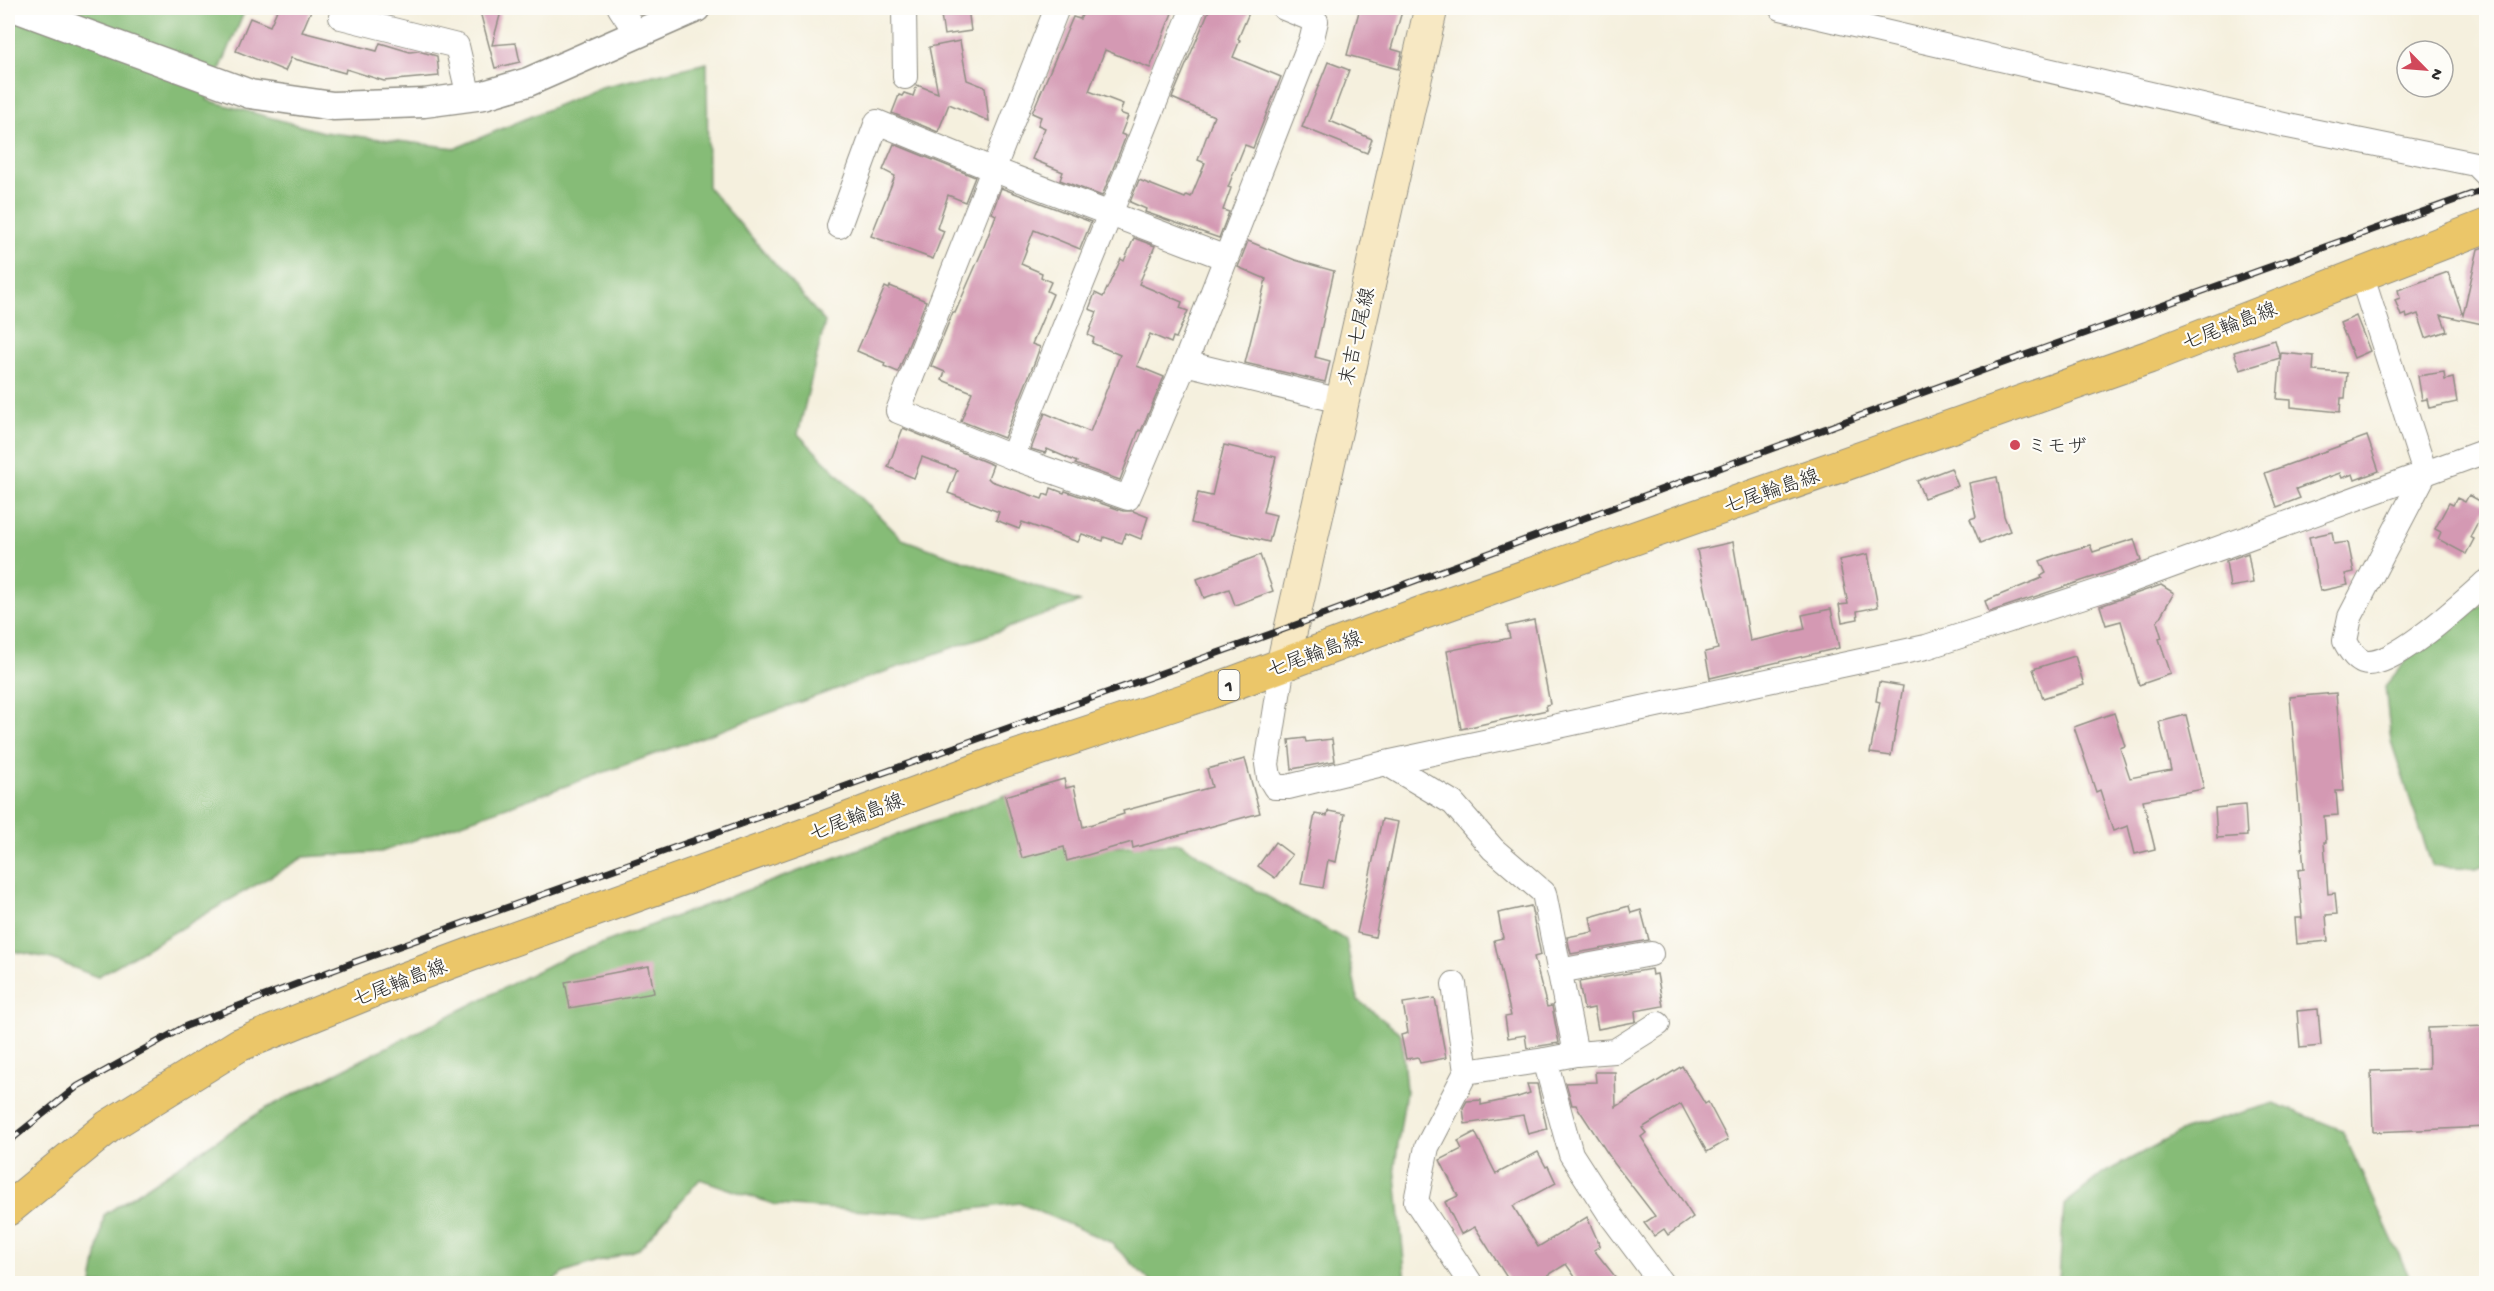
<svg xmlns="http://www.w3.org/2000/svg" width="2494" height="1291" font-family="'Gochi Hand','Klee One',sans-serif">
<rect width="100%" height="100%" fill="#fdfcf7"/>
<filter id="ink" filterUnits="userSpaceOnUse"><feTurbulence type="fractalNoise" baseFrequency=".0167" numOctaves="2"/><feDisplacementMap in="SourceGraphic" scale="12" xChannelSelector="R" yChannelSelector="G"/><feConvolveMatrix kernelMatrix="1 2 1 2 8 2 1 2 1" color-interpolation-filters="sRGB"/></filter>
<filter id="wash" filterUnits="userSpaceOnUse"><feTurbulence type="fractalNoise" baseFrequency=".008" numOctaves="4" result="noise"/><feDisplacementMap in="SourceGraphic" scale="24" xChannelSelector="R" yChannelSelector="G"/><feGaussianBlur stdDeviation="1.35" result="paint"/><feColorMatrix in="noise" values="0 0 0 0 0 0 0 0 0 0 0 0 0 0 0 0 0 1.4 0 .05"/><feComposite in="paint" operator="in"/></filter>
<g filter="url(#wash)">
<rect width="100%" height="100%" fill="#f5f0de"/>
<!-- forest -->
<g fill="#86bc77" stroke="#587451" stroke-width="1.5">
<path d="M8,8H246L207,100L323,132L456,148L601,87L707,63L708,187L825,322L798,434L902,539L1080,602L381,852L304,857L97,977L52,959L8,950Z"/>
<path d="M2486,603V864L2476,868L2432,866L2391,741L2385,686L2428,635Z"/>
<path d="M1006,795H1029L1080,849L1180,843L1259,892L1346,940L1358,1000L1401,1034L1406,1090L1395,1165L1406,1283H1152L1110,1242L1019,1203L927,1215L776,1205L700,1179L639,1249L564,1273L550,1283L92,1284L104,1215L263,1110L565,957Z"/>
<path d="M2274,1103L2342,1130L2412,1283L2068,1284L2059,1278L2064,1205L2104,1173L2186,1129Z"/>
</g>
<g id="blocks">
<!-- building -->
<g fill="#d499b3">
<path d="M278,8H312L302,32L377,51L380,43L410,52L418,51L437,56L439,76L384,81L346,69L345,73L291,58L285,71L236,51L250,18L270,26Z"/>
<path d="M479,8H502L492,45L516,43L520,62L495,68Z"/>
<path d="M940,8H968L971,31L944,35Z"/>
<path d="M1086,8H1174L1150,68L1105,50L1089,91L1123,104L1120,113L1128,116L1121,134L1126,136L1102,196L1060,180L1063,172L1032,159L1045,128L1038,125L1041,117L1032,113L1073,17L1080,19Z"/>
<path d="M1210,8H1251L1238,39L1240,40L1233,57L1281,77L1253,148L1245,145L1228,187L1231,188L1223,210L1229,212L1219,238L1145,212L1146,209L1130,202L1139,180L1185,198L1187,195L1191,197L1205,163L1198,160L1214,116L1172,98Z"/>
<path d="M1360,8H1403L1391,49L1402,52L1398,69L1347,55Z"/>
<path d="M960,41L967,80L985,87L989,121L949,104L938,132L892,113L899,95L902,96L904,93L913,96L917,85L938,93L929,47Z"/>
<path d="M1328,62L1349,70L1330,121L1372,139L1367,153L1302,127Z"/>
<path d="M894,144L975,177L965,202L948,195L937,228L944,231L933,259L871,236L895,176L883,170Z"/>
<path d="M1001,188L1091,222L1080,249L1034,230L1021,264L1042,273L1041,277L1051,282L1047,291L1053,294L1032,344L1040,347L1035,361L1004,438L961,421L972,392L942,380L945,372L931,366L953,312L955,313L983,249L996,215L992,213Z"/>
<path d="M1134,238L1155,246L1139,284L1182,302L1180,308L1188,311L1176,338L1173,337L1171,343L1150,334L1137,366L1164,377L1141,431L1139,430L1120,480L1075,464L1077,462L1047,449L1045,453L1031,449L1045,413L1090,432L1120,355L1092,343L1094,338L1088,335L1097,312L1089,309L1095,293L1103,297L1121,259L1124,261Z"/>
<path d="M1248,241L1295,260L1334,271L1315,357L1330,361L1325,382L1245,363L1266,279L1238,267Z"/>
<path d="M2487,246V325L2441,315L2447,331L2426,338L2418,314L2407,318L2406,314L2401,316L2395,300L2400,298L2398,290L2448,272L2463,315L2478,249Z"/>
<path d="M890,286L926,301L898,372L884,366L885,363L857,351L885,287L889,289Z"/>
<path d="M2356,316L2370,351L2354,358L2340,323Z"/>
<path d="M2275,340L2280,358L2240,370L2234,352Z"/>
<path d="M2281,353L2314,356L2313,371L2347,373L2345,398H2341L2340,412L2291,407V400L2277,399Z"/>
<path d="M2444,372L2445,380L2453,378L2457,402L2429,408L2427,399L2422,400L2418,376Z"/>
<path d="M903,428L993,465L988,478L991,481L1042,499L1044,494L1049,496L1051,488L1064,493L1065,491L1123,511H1133L1148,517L1141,539L1126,533L1122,543L1104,537L1103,541L1082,534L1078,542L1022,522L1019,529L996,520L999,512L948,493L957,470L922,457L914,478L888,467Z"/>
<path d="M2367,436L2379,471L2355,480L2353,474L2342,478L2340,473L2296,489L2300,498L2277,507L2265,473Z"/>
<path d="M1224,445L1276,457L1263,512L1276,515L1269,542L1191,523L1198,493L1212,496Z"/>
<path d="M1951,468L1958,486L1924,498L1917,481Z"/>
<path d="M1997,477L2004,516L2010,531L1980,543L1970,519L1976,517L1969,483Z"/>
<path d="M2469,495L2487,505L2470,537L2474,539L2466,554L2438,539L2441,532L2435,529L2449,503L2453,505L2457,498L2465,502Z"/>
<path d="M2332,532L2334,544L2348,542L2354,572L2345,574L2348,585L2320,591L2309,537Z"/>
<path d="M2134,539L2141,561L1989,612L1985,601L2042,578L2041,576L2046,573L2040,561L2058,554L2090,545L2093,552Z"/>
<path d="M1733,542L1750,641L1805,629L1802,615L1831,609L1839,648L1710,678L1705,652L1718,649L1697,550Z"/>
<path d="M2248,553L2253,583L2230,587L2226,561Z"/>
<path d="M1868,554L1878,607L1857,611L1858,619L1842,622L1839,605L1848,604L1839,560Z"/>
<path d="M1260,555L1273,591L1235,605L1229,589L1204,598L1197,579Z"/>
<path d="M2161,585L2174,593L2157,622L2162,638L2159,639L2171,674L2139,685L2121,621L2106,625L2100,606Z"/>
<path d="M1534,620L1550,704L1546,705L1547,710L1461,729L1447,651L1510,638L1507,626Z"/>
<path d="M2075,656L2084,685L2043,698L2033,669Z"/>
<path d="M1879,682L1903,686L1891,756L1870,753L1880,702L1876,701Z"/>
<path d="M2336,693L2344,791H2336L2338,815L2324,816L2326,842H2324L2328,894L2335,893L2337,914L2326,915L2328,941L2297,944L2295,918H2302L2298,870L2304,869L2290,697Z"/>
<path d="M2114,713L2125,746L2120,748L2130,778L2171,770L2159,722L2186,715L2204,789L2143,800L2155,849L2135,854L2128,826L2113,831L2100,790L2096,792L2074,727Z"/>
<path d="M1305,738L1306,742L1332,739L1335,761L1292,769L1289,740Z"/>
<path d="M1245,759L1260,813L1133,848L1132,842L1067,861L1064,847L1022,858L1005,796L1064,779L1066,788L1074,786L1083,827L1124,814L1123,811L1212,787L1207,769Z"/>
<path d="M2245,805L2247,836L2217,838L2215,808Z"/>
<path d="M1328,811L1345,814L1336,862L1328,860L1323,888L1301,884L1315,814L1327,816Z"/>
<path d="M1382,819L1398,822L1375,937L1357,933Z"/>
<path d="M1275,842L1292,855L1275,878L1258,866Z"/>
<path d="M1531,906L1541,955L1534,957L1547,1007L1552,1006L1559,1043L1527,1048L1525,1035L1508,1038L1505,1017L1511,1016L1494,940L1503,938L1498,913Z"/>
<path d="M1629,906L1631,913L1641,910L1649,940L1571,954L1567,937L1593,932L1590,917Z"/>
<path d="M649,966L654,993L570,1008L565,982Z"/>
<path d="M1651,969L1652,975L1657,974L1663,1006L1635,1011L1636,1021L1634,1022L1598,1029L1594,1008L1584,1010L1579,982Z"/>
<path d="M1435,998L1446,1058L1420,1063L1418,1057L1406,1059L1401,1035L1408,1033L1403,1003Z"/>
<path d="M2318,1009L2321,1046L2300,1048L2297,1011Z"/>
<path d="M2487,1026V1127L2373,1132L2371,1071L2429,1069L2428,1028Z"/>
<path d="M1682,1066L1705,1104L1708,1102L1728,1140L1707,1152L1681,1104L1642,1128L1646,1133L1641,1137L1693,1217L1668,1235L1664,1229L1654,1236L1644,1223L1655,1216L1614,1163L1576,1105H1572L1566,1083L1596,1082L1595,1072H1615L1616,1107Z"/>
<path d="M1527,1084H1537L1547,1129L1528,1134L1523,1115L1465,1124L1463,1108L1467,1101L1481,1100V1105L1518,1097L1530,1093Z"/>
<path d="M1475,1132L1496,1174L1538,1152L1546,1167L1548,1166L1556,1183L1513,1206L1538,1247L1587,1217L1600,1246L1594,1250L1621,1284H1580L1566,1264L1534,1284H1511L1475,1227L1461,1234L1445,1202L1458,1196L1440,1160L1462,1149L1458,1141Z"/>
</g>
</g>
</g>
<g filter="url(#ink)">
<use href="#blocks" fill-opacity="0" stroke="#908e84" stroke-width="1.5"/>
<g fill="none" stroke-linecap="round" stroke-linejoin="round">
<!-- minor casing -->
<g stroke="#908e84" stroke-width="26">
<g id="minor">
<path d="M345,8L341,17L457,46L469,97"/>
<path d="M620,8L637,34"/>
<path d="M904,8L905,77"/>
<path d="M1057,8L898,411L1012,457L1128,498L1185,363L1312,38L1316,21L1284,8"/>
<path d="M1781,8L2288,126L2475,164L2486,175"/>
<path d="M839,226L877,122L992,169L1226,258"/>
<path d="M2361,274L2425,473L2350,617L2345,641C2349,649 2355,659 2363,662C2389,672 2466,600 2486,582"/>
<path d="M1185,363L1341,401"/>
<path d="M1012,457L1193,8"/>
<path d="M1283,664L1267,764L1269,777L1275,787H1288L1386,763L1926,647L2121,584L2486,451"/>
<path d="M1386,763L1453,803L1493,849L1544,893L1576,1054L1545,1060L1571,1154L1609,1213L1662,1284"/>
<path d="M1559,971L1651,954"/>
<path d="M1454,984L1466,1072L1427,1147L1416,1201L1471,1284"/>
<path d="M1576,1054L1615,1051L1658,1024"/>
<path d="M1466,1072L1545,1060"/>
</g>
</g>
<!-- tertiary casing -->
<g stroke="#908e84" stroke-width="31">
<path id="tertiary" d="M16,8L250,94L333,106L424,103L484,95L528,82L696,8"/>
</g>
<!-- secondary casing -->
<g stroke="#908e84" stroke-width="35">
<path id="secondary" d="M1283,664L1431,8"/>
</g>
<!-- primary casing -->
<g stroke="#908e84" stroke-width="35">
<path id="primary" d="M8,1209L109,1126L239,1045L375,990L480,951L802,836L994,764L1207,693L1422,613L2149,357L2486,226"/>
</g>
<!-- minor -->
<use href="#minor" stroke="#fff" stroke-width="24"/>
<!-- tertiary -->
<use href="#tertiary" stroke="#fff" stroke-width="28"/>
<!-- secondary -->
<use href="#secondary" stroke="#f7e8c3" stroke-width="33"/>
<!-- primary -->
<use href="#primary" stroke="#ebc669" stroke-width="33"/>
<!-- rail casing -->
<g stroke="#2b2b2b" stroke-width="7">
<path id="rail" d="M8,1142L78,1086L186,1026L352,963L1290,627L1992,367L2486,189"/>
</g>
<!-- rail -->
<use href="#rail" stroke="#fdfcf7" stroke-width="4.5" stroke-dasharray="14" stroke-linecap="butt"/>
</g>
</g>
<!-- markers -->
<circle fill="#d1495b" stroke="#fdfcf7" stroke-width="2" cx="2015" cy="445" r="6"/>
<g text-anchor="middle" stroke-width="4.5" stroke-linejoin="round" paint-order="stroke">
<!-- shield labels -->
<rect fill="#fdfcf7" stroke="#6a6a68" stroke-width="1.5" x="1218.5" y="670" width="21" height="30" rx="4.5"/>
<g font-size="18" font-weight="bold" fill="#2b2b2b">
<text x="1229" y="691">1</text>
</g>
<!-- street labels -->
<g font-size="20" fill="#2b2b2b" stroke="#fdfcf7">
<text transform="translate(2229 325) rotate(-21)" y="7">七尾輪島線</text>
<text transform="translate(1356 336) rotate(-77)" y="7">末吉七尾線</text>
<text transform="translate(1771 490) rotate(-19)" y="7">七尾輪島線</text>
<text transform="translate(1314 653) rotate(-20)" y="7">七尾輪島線</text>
<text transform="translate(856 816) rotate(-21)" y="7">七尾輪島線</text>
<text transform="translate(399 982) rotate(-21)" y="7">七尾輪島線</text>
</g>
<!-- poi labels -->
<g font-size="20" fill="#2b2b2b" stroke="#fdfcf7" text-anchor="start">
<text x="2027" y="452">ミモザ</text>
</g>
</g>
<!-- margin -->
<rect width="2494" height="1291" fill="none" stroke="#fdfcf7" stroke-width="30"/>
<!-- north arrow -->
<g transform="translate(2425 69) rotate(115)"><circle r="28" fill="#fdfcf7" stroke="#a9a8a5" stroke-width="1.5"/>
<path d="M0-4.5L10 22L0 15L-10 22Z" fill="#d1495b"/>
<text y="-9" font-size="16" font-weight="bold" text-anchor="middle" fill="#2b2b2b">N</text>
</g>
</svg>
